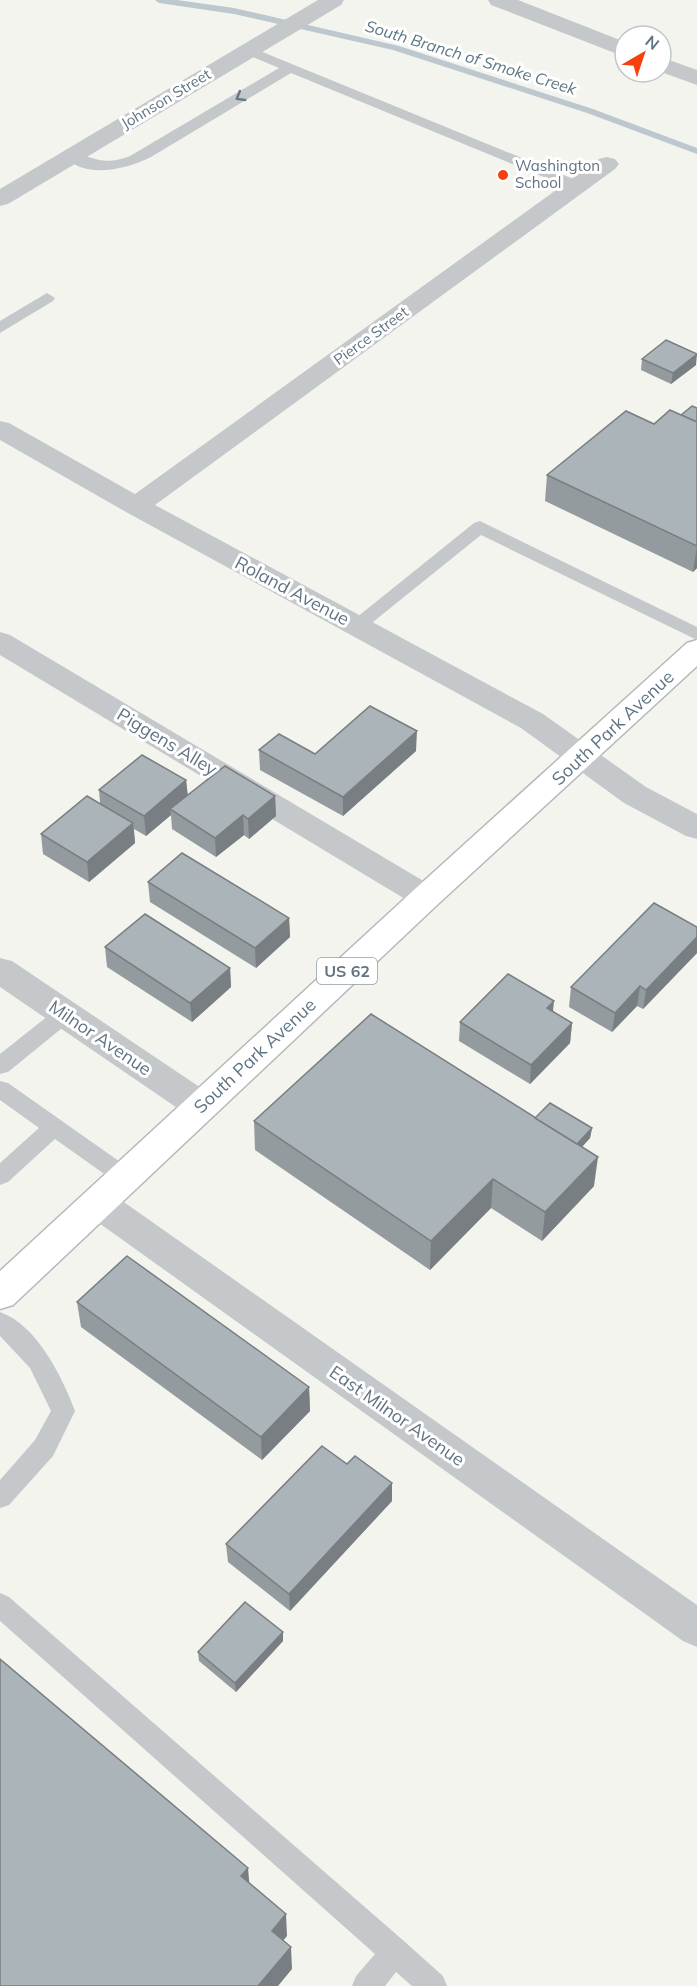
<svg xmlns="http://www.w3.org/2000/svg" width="697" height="1986" font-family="Mulish,sans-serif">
<rect width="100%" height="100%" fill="#f4f4ef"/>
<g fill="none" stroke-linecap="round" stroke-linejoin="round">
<!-- stream -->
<path fill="#bcc8cd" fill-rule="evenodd" d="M155,0H177L234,8L399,46L593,109L697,148V154L587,113L393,50L234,14L159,3Z"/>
<!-- primary casing -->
<g stroke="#b5b9bd" stroke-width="3">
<path id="primary" d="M697,640V666L437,905L13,1305L0,1309V1271L415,889L687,643Z"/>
</g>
<!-- service -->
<g fill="#c5c8cb" fill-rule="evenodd">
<path d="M248,46L583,183L586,186L583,189H573L291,73L151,157C127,169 85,180 64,156L71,152C96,158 103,166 130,156L279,68L243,53L241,50L243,47Z"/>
<path d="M47,293L55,298L53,301L0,333V321Z"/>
<path d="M480,521L697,627V640L481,535L363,630H351L348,626L351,622L474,523Z"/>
<path d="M65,1006L72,1008L76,1014L72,1020L8,1072L0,1074V1054L58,1008Z"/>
<path d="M0,1081L8,1083L133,1171L136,1177L133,1183L125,1186L117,1183L55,1139L8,1182L0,1185V1163L39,1128L0,1100Z"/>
<path d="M0,1312C37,1325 62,1377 75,1411L53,1456L9,1505L0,1508V1480L35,1440L51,1411L30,1368L0,1336Z"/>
<path d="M0,1593L9,1597L405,1942L443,1976L447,1986H412L396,1972L385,1986H352L356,1976L375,1954L0,1621Z"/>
</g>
<!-- minor -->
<g fill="#c5c8cb" fill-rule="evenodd">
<path d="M318,0H344L341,5L8,204L0,206V189Z"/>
<path d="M488,0H518L625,42V57L491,5Z"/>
<path d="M661,57L697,70V85L661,72Z"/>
<path d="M607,157L615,159L619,164L615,169L155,505L543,714L646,787L697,814V839L686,836L624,803L521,728L126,512L0,440V421L9,423L135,494L599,159Z"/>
<path d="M0,632L10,635L437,889L442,897L437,905L426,909L415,905L0,655Z"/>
<path d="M0,958L12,961L213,1096L218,1106L213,1116L201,1119L189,1116L0,987Z"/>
<path d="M98,1189L111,1193L697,1605V1647L683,1641L85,1213L80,1203L85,1193Z"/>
</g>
<!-- primary -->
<use href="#primary" fill="#fff" fill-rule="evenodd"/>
</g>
<!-- wall -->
<g fill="#939b9e">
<path d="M642,359L696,365L671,384L641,370Z"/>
<path d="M697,408V568L693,572L545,501L547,475Z"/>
<path d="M259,750L315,754L416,751L343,816L260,770Z"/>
<path d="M186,780L188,796H275L276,816L249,839L244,835L216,857L172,829L171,815L146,836L134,829L135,843L89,882L43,854L41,834L100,803L99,790Z"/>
<path d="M148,882L289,918L290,937L256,968L150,902Z"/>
<path d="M697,927V953L643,1009L637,1006L612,1032L569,1007L571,987Z"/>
<path d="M105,947L230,968L231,987L192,1022L107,967Z"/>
<path d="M553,1012L572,1023L570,1043L530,1084L459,1041L460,1022Z"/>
<path d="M535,1118L592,1128L590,1138L582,1147L594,1186L542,1241L491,1208L430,1270L255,1150L254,1121Z"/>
<path d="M77,1302L309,1387L310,1411L262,1460L81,1327Z"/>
<path d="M392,1501L290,1611L228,1562L226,1544Z"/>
<path d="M283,1641L236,1692L199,1661L198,1652Z"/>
</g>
<!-- shaded-wall -->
<g fill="#787e81">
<path d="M697,354L696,365L671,384L673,373Z"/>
<path d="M697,545V568L693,572L697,546Z"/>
<path d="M417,731L416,751L343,816V797Z"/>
<path d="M186,780L188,800L170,809L171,815L146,836L144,816Z"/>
<path d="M275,796L276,816L249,839L248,819Z"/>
<path d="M243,815L244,835L216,857L215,838Z"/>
<path d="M133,823L135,843L89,882L87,862Z"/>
<path d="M289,918L290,937L256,968L255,948Z"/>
<path d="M697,937V953L643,1009L646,990Z"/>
<path d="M230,968L231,987L192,1022L190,1003Z"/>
<path d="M640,986L637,1006L612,1032L615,1013Z"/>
<path d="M554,1001L552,1021L547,1008Z"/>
<path d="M572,1023L570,1043L530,1084L531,1065Z"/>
<path d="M592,1128L590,1138L566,1164L567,1154Z"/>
<path d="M598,1157L594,1186L542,1241L545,1212Z"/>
<path d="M493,1179L491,1208L430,1270L431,1241Z"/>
<path d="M309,1387L310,1411L262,1460L261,1437Z"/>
<path d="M392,1483V1501L290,1611L289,1594Z"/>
<path d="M283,1632V1641L236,1692L235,1683Z"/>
<path d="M248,1868L250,1891L241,1876Z"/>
<path d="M286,1914L287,1936L273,1953L272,1931Z"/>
<path d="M291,1947L292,1969L278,1986H258Z"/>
</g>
<!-- building -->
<g fill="#abb4b8" stroke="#787e81" stroke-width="1.5">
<path d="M666,340L697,354L673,373L642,359Z"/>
<path d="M692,406L697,408V422L681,415Z"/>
<path d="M670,410L697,422V546L547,475L626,411L654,424Z"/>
<path d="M370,706L417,731L343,797L259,750L279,734L315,754Z"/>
<path d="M142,755L186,780L144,816L99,790Z"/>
<path d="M225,766L275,796L248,819L243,815L215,838L170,809Z"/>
<path d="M87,796L133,823L87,862L41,834Z"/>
<path d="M182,853L289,918L255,948L148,882Z"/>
<path d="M654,903L697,927V937L646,990L640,986L615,1013L571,987Z"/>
<path d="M145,914L230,968L190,1003L105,947Z"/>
<path d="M508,974L554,1001L547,1008L572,1023L531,1065L460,1022Z"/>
<path d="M371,1014L598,1157L545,1212L493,1179L431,1241L254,1121Z"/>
<path d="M550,1103L592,1128L577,1144L535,1118Z"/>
<path d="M127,1256L309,1387L261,1437L77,1302Z"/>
<path d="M322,1446L347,1464L355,1456L392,1483L289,1594L226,1544Z"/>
<path d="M245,1602L283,1632L235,1683L198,1652Z"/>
<path d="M0,1659L248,1868L241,1876L286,1914L272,1931L291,1947L258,1986H0Z"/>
</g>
<!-- one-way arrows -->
<defs><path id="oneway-chevron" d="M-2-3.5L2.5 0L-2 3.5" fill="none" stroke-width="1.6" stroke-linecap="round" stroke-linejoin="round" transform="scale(1.5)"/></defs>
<use stroke="#657887" href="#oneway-chevron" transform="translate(240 97) rotate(149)"/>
<!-- markers -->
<circle fill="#f4410f" stroke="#fff" stroke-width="2" cx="503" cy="175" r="6"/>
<g text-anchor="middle" stroke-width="6" stroke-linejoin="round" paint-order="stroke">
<!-- far-street labels -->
<g font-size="15" fill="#607483" stroke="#fff">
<text transform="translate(166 99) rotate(-31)" y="5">Johnson Street</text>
<text transform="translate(371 336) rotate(-36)" y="5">Pierce Street</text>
</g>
<!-- far-poi labels -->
<g font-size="15" fill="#607483" stroke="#fff" text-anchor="start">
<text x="515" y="171">Washington<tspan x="515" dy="17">School</tspan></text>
</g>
<!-- far-water labels -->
<g font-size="16" font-style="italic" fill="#5b7781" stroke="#fff">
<text transform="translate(471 57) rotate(17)" y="6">South Branch of Smoke Creek</text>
</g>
<!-- shield labels -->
<rect fill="#fff" stroke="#909ea8" stroke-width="1.5" x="317" y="958" width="60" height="26" rx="4.5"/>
<g font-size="16" font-weight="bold" fill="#607483">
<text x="347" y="977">US 62</text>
</g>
<!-- street labels -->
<g font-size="18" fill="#607483" stroke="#fff">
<text transform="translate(292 591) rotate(28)" y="6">Roland Avenue</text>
<text transform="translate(613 728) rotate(-43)" y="6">South Park Avenue</text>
<text transform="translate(167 742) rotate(31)" y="6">Piggens Alley</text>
<text transform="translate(100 1038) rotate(34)" y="6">Milnor Avenue</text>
<text transform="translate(255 1056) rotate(-43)" y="6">South Park Avenue</text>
<text transform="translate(397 1416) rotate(35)" y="6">East Milnor Avenue</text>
</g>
</g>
<!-- north arrow -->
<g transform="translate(643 54) rotate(39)"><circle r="28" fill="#ffffff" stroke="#bfc7cd" stroke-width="1.5"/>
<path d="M0-4.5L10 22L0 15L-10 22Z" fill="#f4410f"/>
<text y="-9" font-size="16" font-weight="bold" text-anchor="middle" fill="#607483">N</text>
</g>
</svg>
